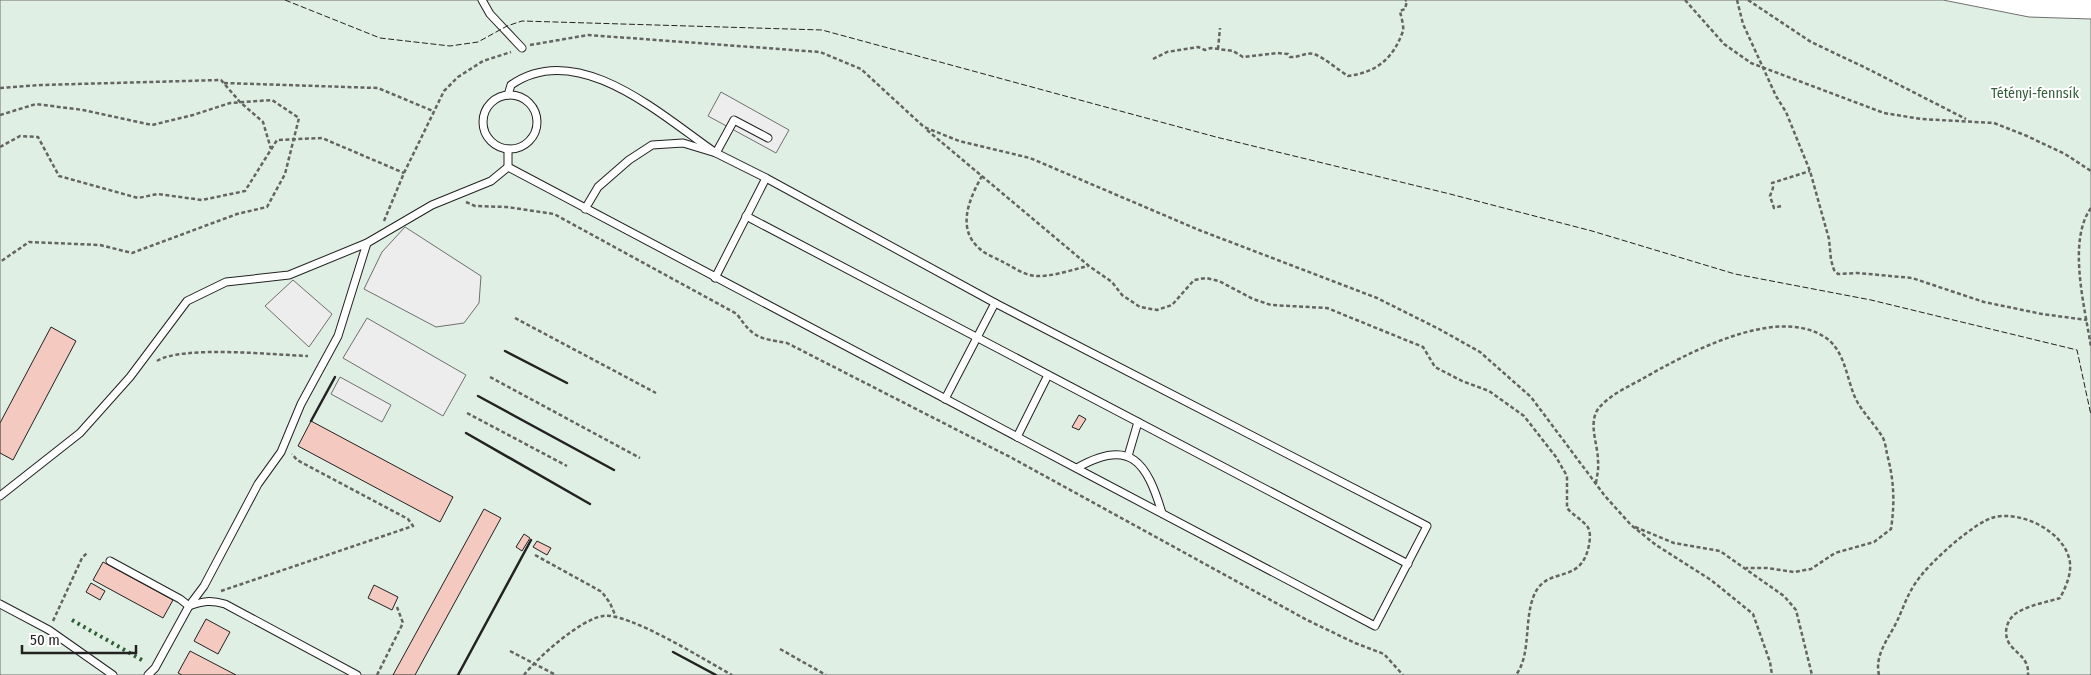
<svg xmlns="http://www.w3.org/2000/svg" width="2091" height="675" font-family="'Fira Sans Condensed',sans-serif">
<rect width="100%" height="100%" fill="#fff"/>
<!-- green -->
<path fill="#e0efe3" stroke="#6f6f6f" d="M0,0H1943L2029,17L2091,19V675H0Z"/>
<!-- parking -->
<g fill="#ededed" stroke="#6f6f6f">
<path d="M721,92L789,130L776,153L708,116Z"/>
<path d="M405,227L481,276L479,303L464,323L436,327L364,289L382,252Z"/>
<path d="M293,280L332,314L309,347L265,306Z"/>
<path d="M367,318L466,375L443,416L343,358Z"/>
<path d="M340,377L391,405L382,422L331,394Z"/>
</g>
<!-- building -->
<g fill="#f3c9c0" stroke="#222">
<path d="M51,327L76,341L13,460L0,453V423Z"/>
<path d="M1079,415L1086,419L1079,430L1072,427Z"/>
<path d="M311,421L453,497L440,522L298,446Z"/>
<path d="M484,509L501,518L415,675H393Z"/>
<path d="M524,534L530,538L522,551L516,547Z"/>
<path d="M537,541L551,548L547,555L533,547Z"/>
<path d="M103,562L173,600L163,618L93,580Z"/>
<path d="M91,583L105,591L100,600L86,592Z"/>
<path d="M374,585L398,597L392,610L368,598Z"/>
<path d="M206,619L230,632L218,654L194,641Z"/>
<path d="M190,651L236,675H182L178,673Z"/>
</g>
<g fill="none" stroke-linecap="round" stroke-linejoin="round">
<!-- service casing -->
<g stroke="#222" stroke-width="9">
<g id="service">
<path d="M482,0L490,14L522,48"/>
<circle cx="510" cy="122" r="27"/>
<path d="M508,95L511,85C578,38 662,116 716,153L734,120L768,138"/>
<path d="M508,167V149"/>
<path d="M746,216L1408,564"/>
<path d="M715,278L766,178"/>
<path d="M945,399L995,303"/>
<path d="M1017,437L1048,375"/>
<path d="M1128,456L1138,422"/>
<path d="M1077,468C1131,437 1147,463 1162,513"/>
<path d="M0,496L80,433L130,377L187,301L226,282L289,275L367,243L432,205L491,181L508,167C796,321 1086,473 1375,626L1427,526L995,303L766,178L716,153L683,143L652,145L629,160L598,187L585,209"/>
<path d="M110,561L180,599L189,606C203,601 211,600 225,604L357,675"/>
<path d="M0,604L49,630L113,675"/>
<path d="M148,675L155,668L189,606L204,586L258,484L281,452L301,404L338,336L367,243"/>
</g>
</g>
<!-- path -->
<g stroke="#646464" stroke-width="2.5" stroke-dasharray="4 2.5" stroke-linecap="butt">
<path d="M1685,0L1724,44L1751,63L1884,113L1921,119L1994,123L2027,136L2065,154L2091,171"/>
<path d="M1737,0L1743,24L1776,96L1786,112L1810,171L1829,239L1831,260L1834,270L1838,274L1858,273L1912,278L1984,302L2042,314L2087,320"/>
<path d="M1748,0L1811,42L1864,67L1966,119"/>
<path d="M530,45L588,35L820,52L861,69L924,127L959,141L1030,158L1199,230L1377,298L1439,329L1480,352L1531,397L1605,496L1631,525L1656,545L1711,580L1753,614L1770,662L1772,675"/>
<path d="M1218,49L1220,28"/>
<path d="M1153,59L1167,52L1198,47L1205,50L1211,48L1233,51L1243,57L1277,53L1288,54L1290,57C1299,58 1305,52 1314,54C1325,58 1338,70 1348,76C1377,72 1393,59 1403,31C1404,25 1401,17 1400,11L1405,9L1407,1L1405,0"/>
<path d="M224,83L378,88L433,111"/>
<path d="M0,88L41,85L221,80L240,102L263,122L271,149"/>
<path d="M0,115L36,104L83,110L152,125L193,115L230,103L272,100L299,118L285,174L267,207L237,214L132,253L100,245L29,242L0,262"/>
<path d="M927,130L1089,266L1112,282L1122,295L1140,307L1157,310L1172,305L1194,280L1206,278L1219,281L1253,299L1271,305L1327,308L1423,347L1435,367L1462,381L1489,391L1524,416L1556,457L1567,476V508C1573,515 1582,520 1587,526C1591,531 1590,539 1589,545C1581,586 1549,565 1535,593C1523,619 1532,653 1516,675"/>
<path d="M0,147L20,136L38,137L59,176L138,198L158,194L202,200L245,191L277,140L322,138L404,173"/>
<path d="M982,176C969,199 956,229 980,249C986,255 996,258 1003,262C1013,267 1024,275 1035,276C1052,277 1071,270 1088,266"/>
<path d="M466,202L475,206L507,207L554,214L737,314C754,339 759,338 787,343L1012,458L1307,620L1355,643L1384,654L1403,675"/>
<path d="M1781,206L1774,208L1770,196L1773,188L1772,183L1810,171"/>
<path d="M2091,208C2067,241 2085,308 2091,347"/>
<path d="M384,221L404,173L444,91L458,77L483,61L511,52"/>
<path d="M515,318L656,393"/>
<path d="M157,361C182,345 275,355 308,356"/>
<path d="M490,377L640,458"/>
<path d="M467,413L567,466"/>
<path d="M1596,483C1597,476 1599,468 1598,461C1598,444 1588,424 1598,409C1609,395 1628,387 1642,379C1686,354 1774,306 1823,336C1844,348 1846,375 1854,395C1860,410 1873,422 1882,436C1885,441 1886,448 1887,454C1894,480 1895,502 1891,529L1874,542L1835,553L1811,569L1794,572L1767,568H1746"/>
<path d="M1635,527L1674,543L1720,551L1784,596L1796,610L1812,675"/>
<path d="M535,555L602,592L610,603L616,617"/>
<path d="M221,591L413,526L408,519L297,460L292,454"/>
<path d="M53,621L82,558L88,552"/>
<path d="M780,649L826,675"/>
<path d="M510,651L556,675"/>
<path d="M377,675L403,623L397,607"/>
<path d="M524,675C538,657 581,619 603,616C629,612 706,661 732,675"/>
<path d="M1879,675C1874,654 1890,637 1898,619C1904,606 1908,593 1917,581C1928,564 1975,521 1995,517C2022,511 2062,531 2069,558C2073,571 2066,587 2060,598C2047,602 2030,605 2018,612C2006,619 2002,635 2011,646C2020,656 2029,660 2028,675"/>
</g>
<!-- service -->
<use href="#service" stroke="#fff" stroke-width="7"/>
<!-- hedge -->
<path stroke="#2f5e38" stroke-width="4" stroke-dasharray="2.5 4" stroke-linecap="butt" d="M72,620L142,660"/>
<!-- fence -->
<path stroke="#222" stroke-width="1" stroke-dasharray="6 2.5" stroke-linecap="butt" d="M285,0L380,38L450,46L478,42L507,26L522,21L822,30L1216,137L1450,194L1592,231L1735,274L1871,300L2077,350L2091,415"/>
<!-- wall -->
<g stroke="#222" stroke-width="2.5">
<path d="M505,351L567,383"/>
<path d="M478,396L614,470"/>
<path d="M311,421L335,377"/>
<path d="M466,433L590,504"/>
<path d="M673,652L716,675"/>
<path d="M458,675L531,540"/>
</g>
</g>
<g text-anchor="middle" stroke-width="4" stroke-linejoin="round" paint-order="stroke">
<!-- park labels -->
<g font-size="14" fill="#2f5e38" stroke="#fff">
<text x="2035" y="98">Tétényi-fennsík</text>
</g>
</g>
<!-- scale -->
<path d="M22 645v8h114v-8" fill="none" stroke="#222222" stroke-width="2.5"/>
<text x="30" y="645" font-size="15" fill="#222222" stroke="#ffffff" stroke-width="4" paint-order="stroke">50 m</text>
</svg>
